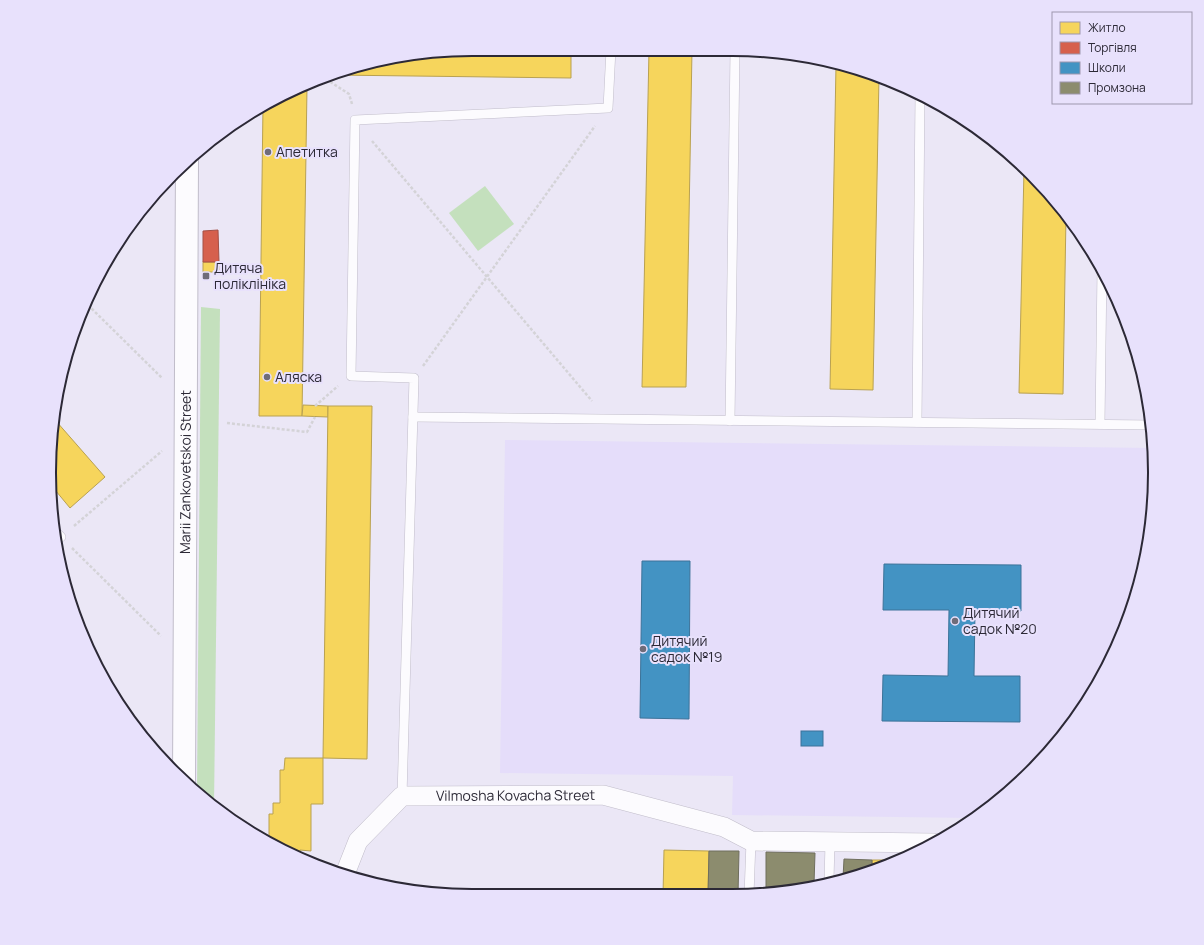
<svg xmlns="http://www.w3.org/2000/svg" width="1204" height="945" font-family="Manrope,sans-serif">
<rect width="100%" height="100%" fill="#ebe7f6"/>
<!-- built -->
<path fill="#e5ddfa" d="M505,440L1152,448L1154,500L1141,582L1111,660L1068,730L1011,791L973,818L732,815L733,776L500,773Z"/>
<!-- green -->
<g fill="#c4e0bd">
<path d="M485,186L514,224L478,251L449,213Z"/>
<path d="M201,307L220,309L214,806L197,791Z"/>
</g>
<!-- homes -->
<g fill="#f6d55c" stroke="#b9a151">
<path d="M472,49H571V78L334,75L363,63Z"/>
<path d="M649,50H692L686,387H642Z"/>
<path d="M836,65L867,71L879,76L873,390L830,389Z"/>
<path d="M307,87L302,416H259L263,105Z"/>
<path d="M1024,169L1050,193L1066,216L1063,394L1019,393Z"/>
<rect x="203" y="262" width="16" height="10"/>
<path d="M303,405L328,406V417L302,416Z"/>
<path d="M328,406H372L367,759L323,758Z"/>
<path d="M56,421L105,477L70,508L51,485L49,473Z"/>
<path d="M285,758H323V804H311V851L300,850V858L269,841V814H273V803H280V770H284Z"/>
<path d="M664,850L709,851L708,895H663Z"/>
<path d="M872,860H897L872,872Z"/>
</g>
<!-- shops -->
<path fill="#d6604d" stroke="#a35046" d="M218,230L219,262H203V231Z"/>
<!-- schools -->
<g fill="#4393c3" stroke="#3c7399">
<path d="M642,561H690L689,719L640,718Z"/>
<path d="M884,564L1021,565V611H975L974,676H1020V722L882,721L883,675L948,676L949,610H883Z"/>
<rect x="801" y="731" width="22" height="15"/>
</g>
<!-- industry -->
<g fill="#8c8c6e" stroke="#6f6e5d">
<path d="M709,851H739L738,895H708Z"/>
<path d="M766,852L815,853L814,884L766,894Z"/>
<path d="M844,859L872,860V872L843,878Z"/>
</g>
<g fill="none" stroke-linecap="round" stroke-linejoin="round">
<!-- lane casing -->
<g stroke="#c1bdca" stroke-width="10">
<g id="lane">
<path d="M413,417L1152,425"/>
<path d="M730,421L735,50"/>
<path d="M917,422L920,94"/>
<path d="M1100,424L1102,268"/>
<path d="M57,533L61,537"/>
<path d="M402,796L414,378L351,376L355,120L608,108L611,49"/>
<path d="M829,881L830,842"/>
<path d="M749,895L751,841"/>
</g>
</g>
<!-- street casing -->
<g stroke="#c1bdca" stroke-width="20">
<g id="street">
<path id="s1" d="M345,874L358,841L402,796L603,795L724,827L751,841L934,843"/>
</g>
</g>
<!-- secondary casing -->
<g stroke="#c1bdca" stroke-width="24">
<g id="secondary">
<path id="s2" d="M184,781L187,162"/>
</g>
</g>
<!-- path -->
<g stroke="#d4d3d7" stroke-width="2.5" stroke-dasharray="3 2" stroke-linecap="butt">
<path d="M326,79L349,94L352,104"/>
<path d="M372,141L592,401"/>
<path d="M88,305L162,378"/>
<path d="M423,366L595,126"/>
<path d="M315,406L338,386"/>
<path d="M227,423L307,432L315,417"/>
<path d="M74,526L162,451"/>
<path d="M72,548L161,636"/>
</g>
<!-- lane -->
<use href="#lane" stroke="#fcfbfe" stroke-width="9"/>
<!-- street -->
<use href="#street" stroke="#fcfbfe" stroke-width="19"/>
<!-- secondary -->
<use href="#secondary" stroke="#fcfbfe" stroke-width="22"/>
</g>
<!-- markers -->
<g fill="#6f6c79" stroke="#e8e1fc" stroke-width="1.5">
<circle cx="268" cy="152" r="4"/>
<rect x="202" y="272" width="8" height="8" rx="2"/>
<circle cx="267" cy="377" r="4"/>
<circle cx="955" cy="621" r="4"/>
<circle cx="643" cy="649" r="4"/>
</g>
<g text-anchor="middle" stroke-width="4" stroke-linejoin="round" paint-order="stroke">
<!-- poi labels -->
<g font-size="14" fill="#2c2936" stroke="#e8e1fc" text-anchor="start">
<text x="276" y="157">Апетитка</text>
<text x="214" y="273">Дитяча<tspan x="214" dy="16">поліклініка</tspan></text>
<text x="275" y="382">Аляска</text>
<text x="963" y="618">Дитячий<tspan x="963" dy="16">садок №20</tspan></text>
<text x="651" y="646">Дитячий<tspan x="651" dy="16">садок №19</tspan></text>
</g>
<!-- street labels -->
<g font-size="14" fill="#2c2936" stroke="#e8e1fc">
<text dy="5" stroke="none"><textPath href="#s2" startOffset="309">Marii Zankovetskoi Street</textPath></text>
<text dy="5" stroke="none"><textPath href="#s1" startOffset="212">Vilmosha Kovacha Street</textPath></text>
</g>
</g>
<!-- crop -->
<path d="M0 0H1204V945H0ZM472 56H732A416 416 0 0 1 1148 472V473A416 416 0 0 1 732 889H472A416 416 0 0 1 56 473V472A416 416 0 0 1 472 56Z" fill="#e8e1fc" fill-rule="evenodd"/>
<path fill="none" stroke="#2c2936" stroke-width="2" d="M472 56H732A416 416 0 0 1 1148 472V473A416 416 0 0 1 732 889H472A416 416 0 0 1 56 473V472A416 416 0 0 1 472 56Z"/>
<!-- legend -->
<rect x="1052" y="12" width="140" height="92" fill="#e8e1fc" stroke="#9d97ad"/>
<rect x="1060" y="22" width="20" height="12" fill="#f6d55c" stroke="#9d97ad"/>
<text x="1088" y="32" font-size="12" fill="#2c2936">Житло</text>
<rect x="1060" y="42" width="20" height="12" fill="#d6604d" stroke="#9d97ad"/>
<text x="1088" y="52" font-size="12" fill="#2c2936">Торгівля</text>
<rect x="1060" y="62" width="20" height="12" fill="#4393c3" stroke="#9d97ad"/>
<text x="1088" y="72" font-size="12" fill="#2c2936">Школи</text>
<rect x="1060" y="82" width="20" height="12" fill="#8c8c6e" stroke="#9d97ad"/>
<text x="1088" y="92" font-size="12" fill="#2c2936">Промзона</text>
</svg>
